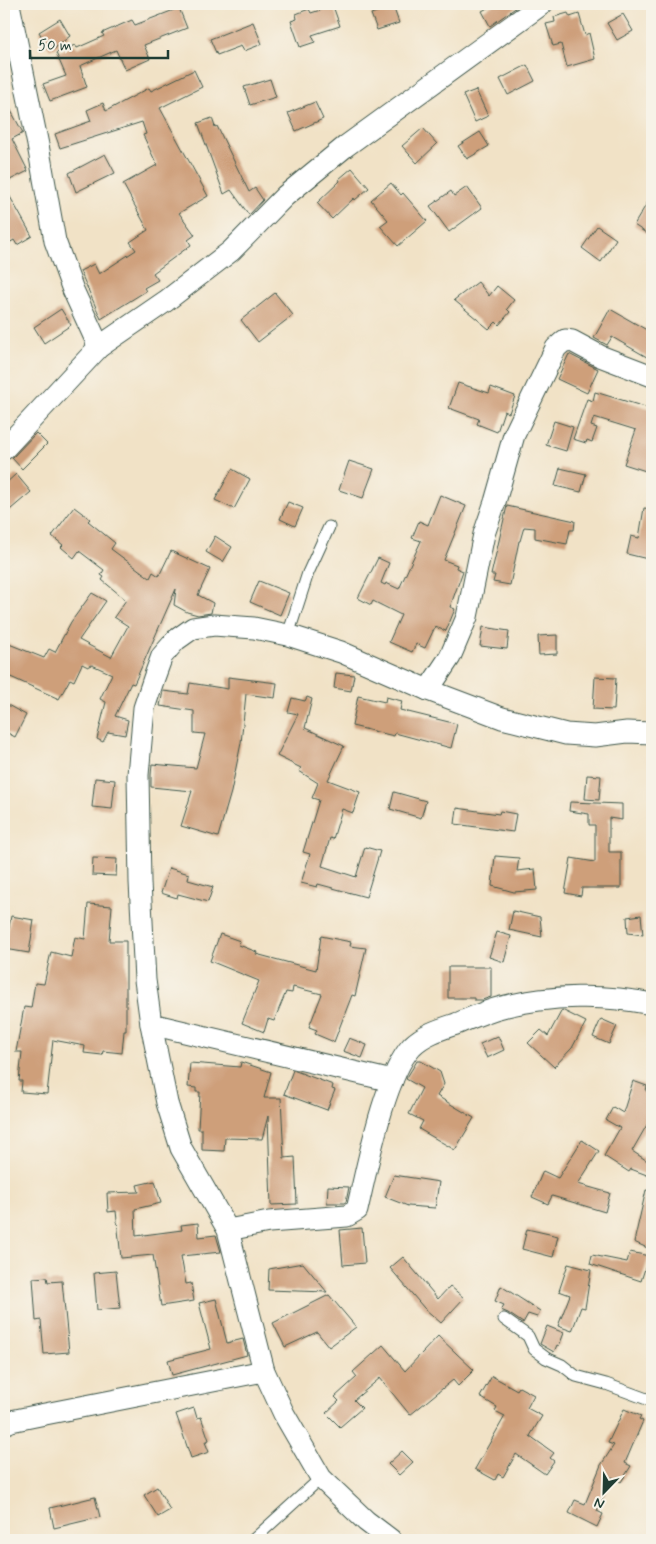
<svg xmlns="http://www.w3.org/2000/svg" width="656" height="1544" font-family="Mynerve,sans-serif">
<rect width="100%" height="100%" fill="#f7f3e8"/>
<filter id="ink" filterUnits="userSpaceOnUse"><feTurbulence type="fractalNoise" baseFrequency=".02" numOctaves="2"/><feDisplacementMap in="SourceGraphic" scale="10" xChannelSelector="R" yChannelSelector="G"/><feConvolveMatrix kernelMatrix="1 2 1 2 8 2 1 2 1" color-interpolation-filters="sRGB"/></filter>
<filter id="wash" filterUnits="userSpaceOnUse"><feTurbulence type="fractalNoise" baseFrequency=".0096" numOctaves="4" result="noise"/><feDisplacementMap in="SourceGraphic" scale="20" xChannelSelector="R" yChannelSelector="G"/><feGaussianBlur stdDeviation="1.12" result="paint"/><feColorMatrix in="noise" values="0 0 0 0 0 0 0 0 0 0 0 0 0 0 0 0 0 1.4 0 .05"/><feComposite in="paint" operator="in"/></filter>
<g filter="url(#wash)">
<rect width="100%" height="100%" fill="#f1e2c6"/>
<g id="blocks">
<!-- building -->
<g fill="#ce9f7a">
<path d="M495,4H521L490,26L482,11Z"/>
<path d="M333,6L340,26L312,35L315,42L300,47L291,21L297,19L296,14L309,9L311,13Z"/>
<path d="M393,6L399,23L377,30L371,14Z"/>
<path d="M179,8L187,28L144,45L150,59L125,70L116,50L80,66L87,87L50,101L43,84L66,76L56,53L75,45L77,48L104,36L102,33L132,20L135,25Z"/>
<path d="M568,13L570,17L579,14L585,35L589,33L595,59L567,67L561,44L553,46L546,24L555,22L554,17Z"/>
<path d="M623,14L633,31L617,40L607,23Z"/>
<path d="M60,19L70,36L54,49L53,48L50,50L39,32Z"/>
<path d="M253,22L262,44L244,51L241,46L217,55L210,39Z"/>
<path d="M527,65L535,81L508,95L500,79Z"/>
<path d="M194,70L202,87L160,108L208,196L179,213L195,235L188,240L191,245L153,273L158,280L144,288L146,291L101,319L80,271L94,264L99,274L136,250L130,242L148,230L123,184L157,165L143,135L146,134L142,122L60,148L55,134L91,121L87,110L103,103L106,111L149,88L151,91Z"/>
<path d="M270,79L276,97L250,105L244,87Z"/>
<path d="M476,90L488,116L475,122L463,95Z"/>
<path d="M4,98L22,131L23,133L12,139L28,171L4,183Z"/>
<path d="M315,102L323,119L296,131L288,113Z"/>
<path d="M212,118L215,127L217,126L249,192L255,188L263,200L249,215L231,190L224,194L198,123Z"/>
<path d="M423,128L437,144L417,163L402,146Z"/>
<path d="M480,132L489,146L467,159L458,146Z"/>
<path d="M105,154L115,173L76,192L69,173Z"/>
<path d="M352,168L369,188L355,200L354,198L332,219L317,203L340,181L339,179Z"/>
<path d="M391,183L401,195L403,193L427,221L398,246L380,226L388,220L371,200Z"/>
<path d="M4,186L32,236L17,245L14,240L4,246Z"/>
<path d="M467,187L482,208L449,232L430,206L451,191L454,196Z"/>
<path d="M652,195V237L634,225Z"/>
<path d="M597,226L616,239L601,262L582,248Z"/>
<path d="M478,282L489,296L497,286L514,300L507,309L510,312L499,325L496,322L489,329L454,300Z"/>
<path d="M275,293L293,315L258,342L241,320Z"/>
<path d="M61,309L71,325L44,343L34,327Z"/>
<path d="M610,309L652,333V360L612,337L607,345L594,338Z"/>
<path d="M569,354L598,369L587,393L557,379Z"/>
<path d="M458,383L489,393L491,387L515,396L509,413L504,411L497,432L477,424L479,419L449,408Z"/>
<path d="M595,392L652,409V473L624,464L636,430L594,417L591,426L597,428L592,442L587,440L586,443L573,439L587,399L593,401Z"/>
<path d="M554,421L573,427L566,451L546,445Z"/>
<path d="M36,433L47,444L22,469L12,458Z"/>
<path d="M349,461L374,469L363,498L339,490Z"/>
<path d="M560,468L586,474L581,492L555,486Z"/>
<path d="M232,469L250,479L234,509L215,500Z"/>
<path d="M16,474L31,492L4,515V485Z"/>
<path d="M440,495L466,506L444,560L457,565L456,568L463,571L450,607L455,609L446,631L435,627L425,648L416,644L412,652L389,642L401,615L373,601L371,605L358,598L378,558L389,563L381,583L385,585L386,583L399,589L421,541L412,538L419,521L428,525Z"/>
<path d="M288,502L303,508L295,526L280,519Z"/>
<path d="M507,506L575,521L574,530H570L567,544L535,538V528L524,527L520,541H519L510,585L493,582L495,575H491Z"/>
<path d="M74,507L90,519L88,521L115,543L111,549L150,578L153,572L159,576L171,551L210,569L198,595L213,603L211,613L198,615L187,612L174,605L176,589L134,684L131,683L115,716L128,720L125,735L108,732L103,742L97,739L106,702L100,699L112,674L92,665L88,667L82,664L74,681L70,679L59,699L4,674V642L44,658L49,649L55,652L71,622L92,593L106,601L79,640L111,657L128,626L114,617L126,600L102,580L104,577L101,575L104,570L79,551L74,558L61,547L63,545L52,536Z"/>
<path d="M644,508L652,509V560L627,554L631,536L639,538Z"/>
<path d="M215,536L232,547L223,562L206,552Z"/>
<path d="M259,581L289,593L280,615L250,602Z"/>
<path d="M483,627L509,631L507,649L480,646Z"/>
<path d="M557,635V654L539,655L538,636Z"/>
<path d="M336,673L354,675L351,691L334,688Z"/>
<path d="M228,677L277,683L275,698L246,694L241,743L231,792L218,837L181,826L192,791L151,787V775L152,764L196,768L205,734L194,733V711L160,706L163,691L188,694L190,683L228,689Z"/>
<path d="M595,677L616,678L614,710L593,709Z"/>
<path d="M358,696L385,702L386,697L402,701L400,710L457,724L451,748L395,733L394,736L352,726Z"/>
<path d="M307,697L312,699L305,728L344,746L328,780L360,792L353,813L342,809L333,839L330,838L322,866L356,877L365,847L380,851L366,897L318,884L317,887L301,883L310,854L303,852L319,800L312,798L318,783L299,771L301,768L277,756L298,714L288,712L292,698L305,701Z"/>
<path d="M4,703L26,715L15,737L4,731Z"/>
<path d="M587,775L601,776L599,800L585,799Z"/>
<path d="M95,778L115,780L112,809L92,807Z"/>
<path d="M394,792L426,801L421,818L390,809Z"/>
<path d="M570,802L622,804V820L609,818V852H621V888H582L581,896L565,893L571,858L595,862V825H589V814L569,811Z"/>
<path d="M457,808L499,814L500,811L516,814L513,832L455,824Z"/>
<path d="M495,856L519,858L517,871L535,869L537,890L514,892L492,886Z"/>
<path d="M93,858L117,859L116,876L92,875Z"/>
<path d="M169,868L189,874L188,880L213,887L208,902L178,894L177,898L161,893Z"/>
<path d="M88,904L112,906L109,941H126V1031H124L122,1053L103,1051L102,1055L84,1053L85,1046L53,1040L47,1094L21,1092L22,1081H19L22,1052H16L24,1007L31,1008L35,983L44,984L51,952L71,957L75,937L85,939Z"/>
<path d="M513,911L540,917L542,937L509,930Z"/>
<path d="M641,915L643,935L628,933L627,917Z"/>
<path d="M11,916L34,920L29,953L5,949Z"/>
<path d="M497,932L511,936L504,962L489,957Z"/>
<path d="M220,934L240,941L239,945L257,952L256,954L316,970L321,936L351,942L350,946L366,948L355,996L352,995L334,1042L315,1034L317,1030L309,1027L322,994L293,987L292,993L286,992L274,1021L268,1019L264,1032L242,1023L259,981L210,961Z"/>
<path d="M448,967H491V997L482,1000H474V998H448Z"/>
<path d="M562,1010L586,1022L572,1048L554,1067L528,1043L541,1030L548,1036Z"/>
<path d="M601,1019L617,1026L609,1044L593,1037Z"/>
<path d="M498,1036L504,1050L487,1058L480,1044Z"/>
<path d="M349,1038L367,1045L362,1058L343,1051Z"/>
<path d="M417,1061H421L440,1072L444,1084L437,1096L474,1118L455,1150L419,1129L423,1121L409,1114L422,1088L406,1079Z"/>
<path d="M241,1062L271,1072L264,1098H281L284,1158L295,1157L297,1204L271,1205L268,1116L262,1139L225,1138L224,1151L202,1150V1129H198L200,1092H196V1088L188,1087L190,1063L240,1067Z"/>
<path d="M293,1070L333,1085L332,1089L335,1090L327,1110L284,1094Z"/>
<path d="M633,1081L647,1086L646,1091L652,1094V1116L632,1151L652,1164V1177L631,1169L629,1172L604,1156L620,1128L606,1120L613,1107L623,1113Z"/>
<path d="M582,1140L599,1151L578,1184L610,1193L605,1212L552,1196L548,1204L532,1197L543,1171L558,1178Z"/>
<path d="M394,1175L439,1182L435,1208L408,1206L385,1197Z"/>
<path d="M155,1181L161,1203L135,1209L136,1236L182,1230L181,1225L198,1223L199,1237L216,1235L221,1252L181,1256L186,1284L191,1283L194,1301L161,1306L153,1255L121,1258L116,1211L108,1212L107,1193L139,1192L137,1185Z"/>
<path d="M328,1186L349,1187L346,1202L344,1203H327Z"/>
<path d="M646,1190L652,1191V1250L634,1242Z"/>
<path d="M362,1228L365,1263L343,1265L340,1230Z"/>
<path d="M527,1229L558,1236L553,1257L522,1249Z"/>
<path d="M630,1252L649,1256L641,1281L590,1264L592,1255L627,1262Z"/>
<path d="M403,1257L438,1299L450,1286L464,1298L441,1323L424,1308L390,1268Z"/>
<path d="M303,1263L327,1292L268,1290L269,1269Z"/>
<path d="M568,1264L591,1270L585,1308L581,1307L572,1331L558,1326L570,1295L559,1291Z"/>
<path d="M116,1271L120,1308L97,1310L94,1273Z"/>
<path d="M47,1277L48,1282L62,1281L69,1352L44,1354L41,1320L36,1321L33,1278Z"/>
<path d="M501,1286L540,1311L537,1317L528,1314L523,1323L508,1313L501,1310L504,1305L495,1301Z"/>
<path d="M329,1295L356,1327L329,1347L317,1332L285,1347L273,1323Z"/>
<path d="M216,1299L227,1343L243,1339L247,1355L172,1375L168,1360L211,1349L199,1303Z"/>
<path d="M547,1326L564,1333L559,1346L557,1345L554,1352L540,1344Z"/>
<path d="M438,1336L474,1370L458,1386L453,1380L410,1415L380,1378L354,1400L362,1408L340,1427L326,1413L339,1401L335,1397L357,1377L353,1372L383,1345L405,1371Z"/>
<path d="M492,1376L517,1390L519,1387L534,1395L527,1408L542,1416L530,1436L554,1453L550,1458L554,1461L545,1474L516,1454L503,1477L498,1474L495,1480L475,1469L505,1416L495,1411L497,1407L480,1397Z"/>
<path d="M194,1408L197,1418L201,1417L209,1440L205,1442L209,1452L191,1458L176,1414Z"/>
<path d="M624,1409L641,1416L639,1419L643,1421L625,1463L631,1466L621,1482L612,1477L597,1511L603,1514L597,1527L569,1513L575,1500L585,1504L601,1465L614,1445L608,1443Z"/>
<path d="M402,1451L413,1462L399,1475L388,1464Z"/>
<path d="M157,1487L170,1510L158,1517L144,1495Z"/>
<path d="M95,1497L100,1517L54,1528L50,1508Z"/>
</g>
</g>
</g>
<g filter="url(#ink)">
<use href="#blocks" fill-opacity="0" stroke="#3e564a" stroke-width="1"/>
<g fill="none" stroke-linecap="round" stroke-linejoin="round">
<!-- lane casing -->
<g stroke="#3e564a" stroke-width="13">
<g id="lane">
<path d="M288,635L308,573L329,527"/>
<path d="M504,1319L528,1336L534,1349L546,1358L562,1365L576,1376L606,1384L652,1401"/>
<path d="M253,1540L321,1478"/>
</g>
</g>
<!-- street casing -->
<g stroke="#3e564a" stroke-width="23">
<g id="street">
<path d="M9,4L38,145L55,241L73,290L99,347"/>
<path d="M4,449L99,347L166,301L231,251L285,196L346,146L542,4"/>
<path d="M428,690L450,657L467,617L484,534L495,502L514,435L556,348L565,340L572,341L600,356L652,376"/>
<path d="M151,1024L392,1081"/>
<path d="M228,1230L269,1222L347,1216L357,1210C367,1168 384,1076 412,1046C424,1034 441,1029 456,1024C471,1018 486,1011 502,1007C550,995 604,994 652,1004"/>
<path d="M4,1424L11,1421L40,1415L264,1371"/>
<path d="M391,1540L366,1521L321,1478L284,1414L264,1371L228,1230L181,1148L167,1103L151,1024L145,980L140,882L138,775L144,708L154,678L162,656L176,640L193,628L214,625L254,628L288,635L341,652L428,690L502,718L566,734L595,736L627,732L652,733"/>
</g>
</g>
<!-- lane -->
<use href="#lane" stroke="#fff" stroke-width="11"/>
<!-- street -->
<use href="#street" stroke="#fff" stroke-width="21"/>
</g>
</g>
<!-- margin -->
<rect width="656" height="1544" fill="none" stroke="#f7f3e8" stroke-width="20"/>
<!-- north arrow -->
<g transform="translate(604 1492) rotate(203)" stroke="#f7f3e8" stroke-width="4" paint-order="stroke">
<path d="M0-4L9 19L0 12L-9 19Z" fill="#1f3d34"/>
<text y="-8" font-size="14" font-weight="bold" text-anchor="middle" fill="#1f3d34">N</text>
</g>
<!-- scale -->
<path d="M30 50v8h138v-8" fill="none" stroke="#1f3d34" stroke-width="2.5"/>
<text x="38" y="50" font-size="15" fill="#1f3d34" stroke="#f7f3e8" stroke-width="4" paint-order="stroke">50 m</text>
</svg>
